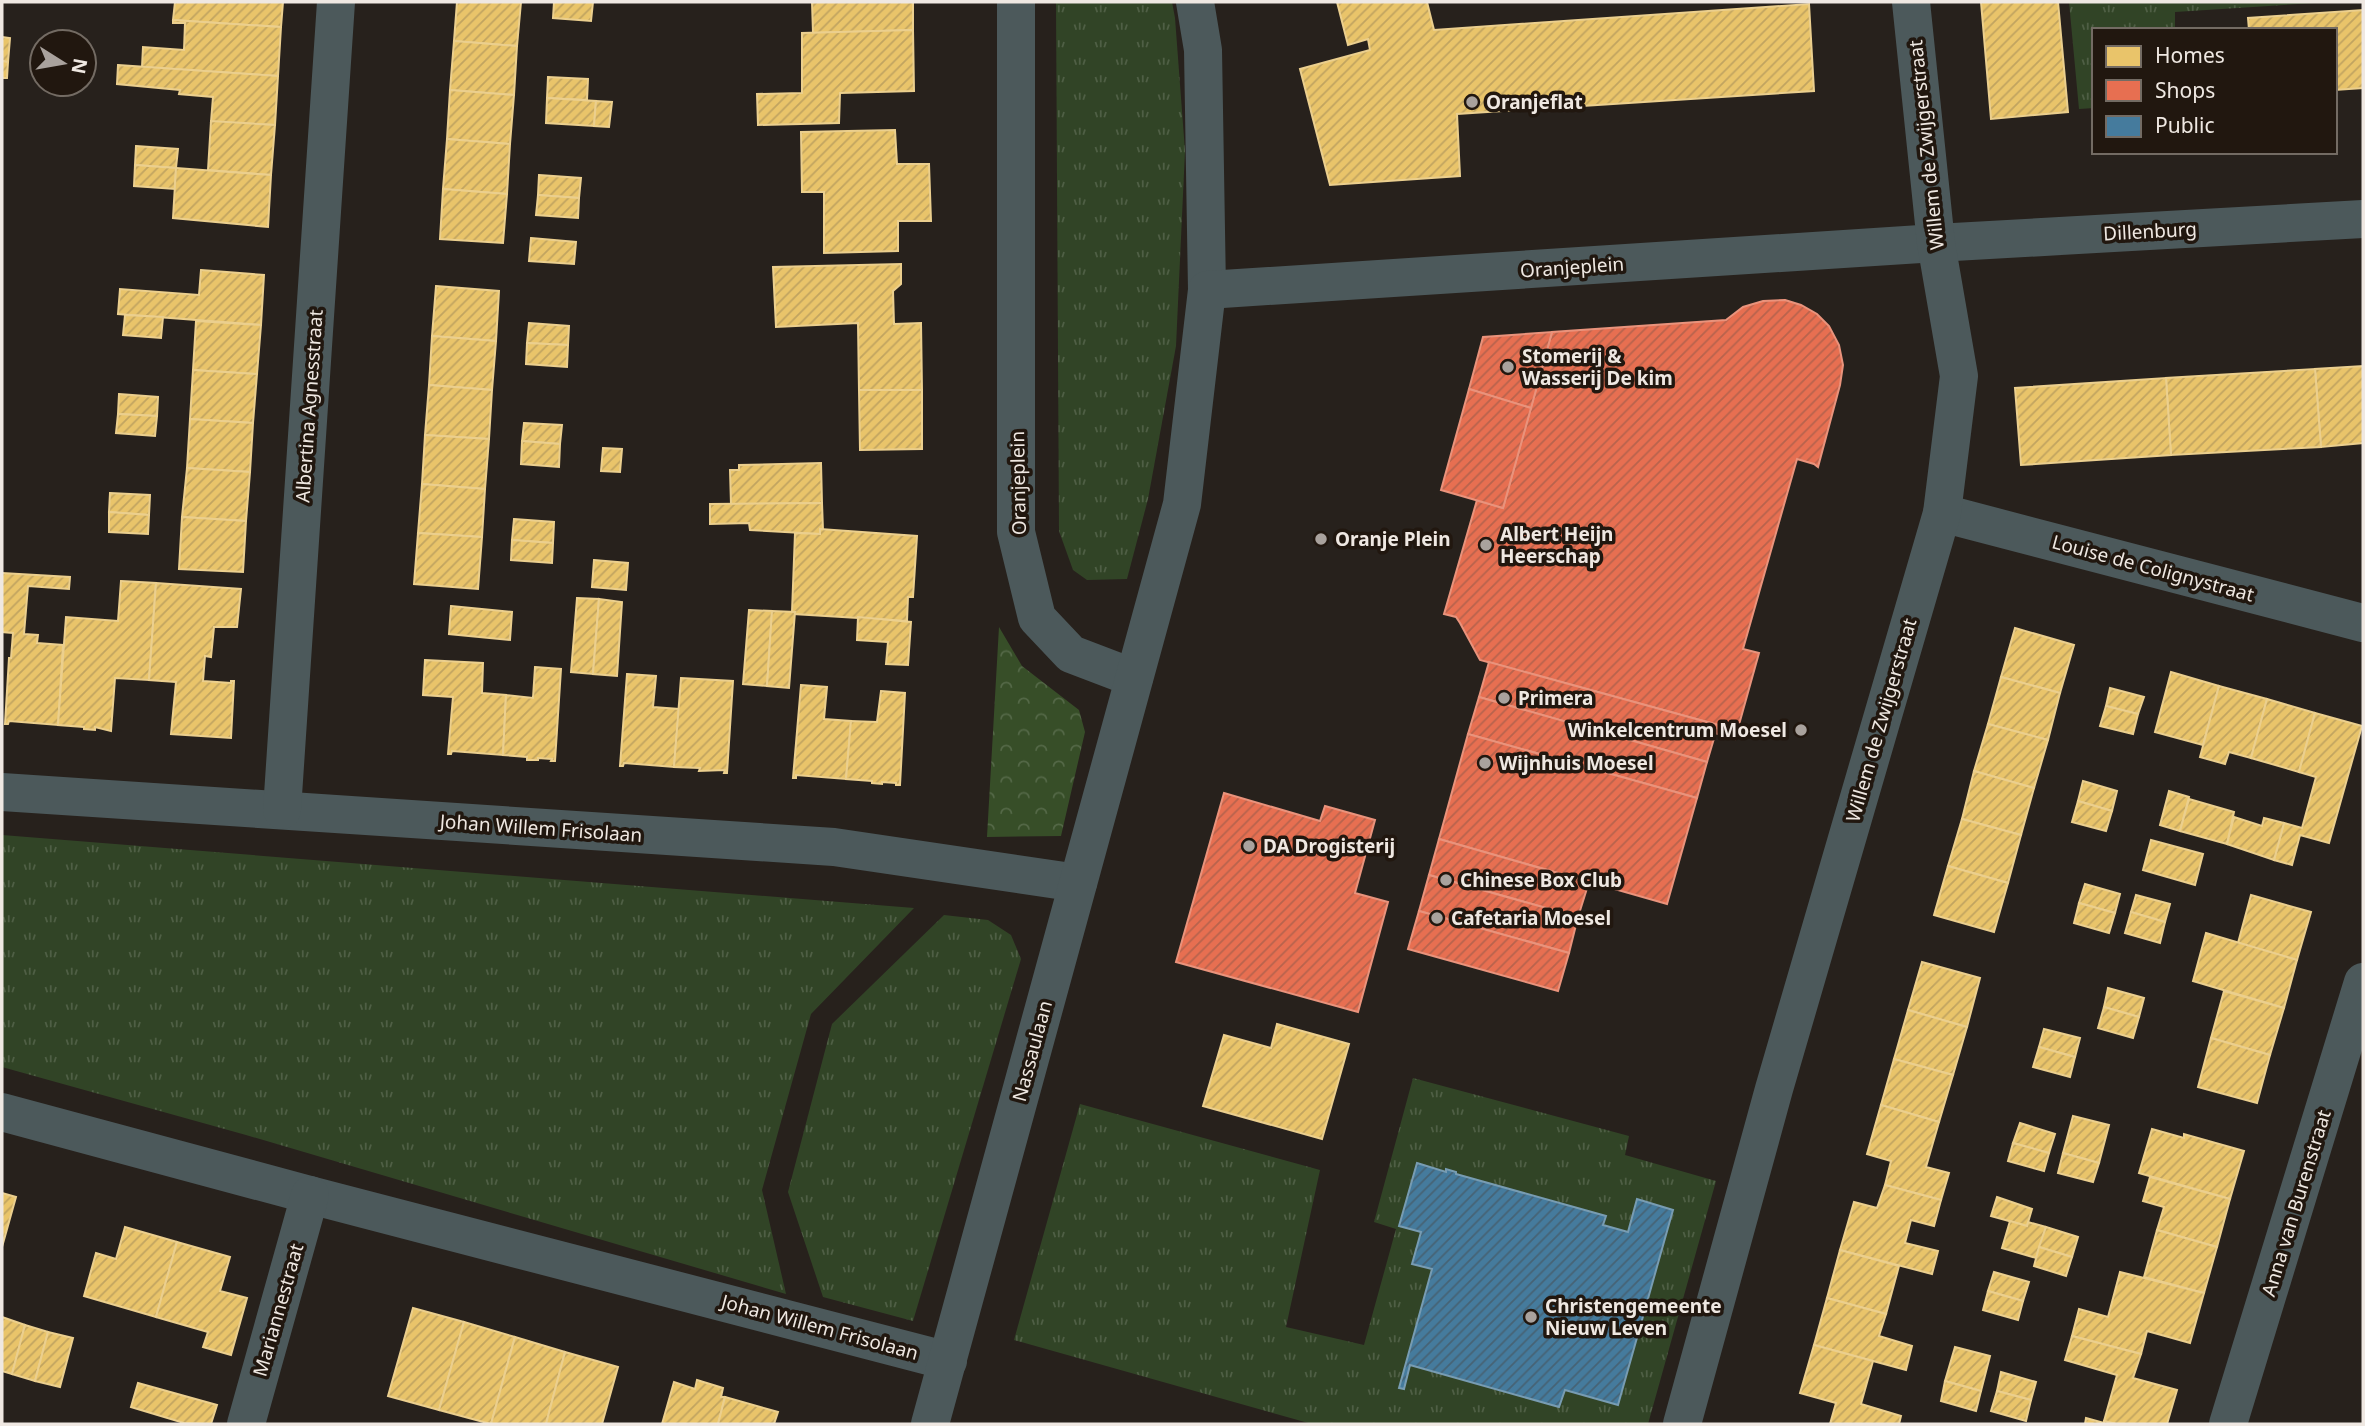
<svg xmlns="http://www.w3.org/2000/svg" width="2365" height="1426" font-family="'Noto Sans',sans-serif">
<defs>
<pattern id="grass-tufts" width="24" height="20" patternUnits="userSpaceOnUse" patternTransform="scale(1.75)"><rect width="24" height="20" fill="#314426"/><path d="M3 7l-1-3M5 7V3M7 7l1-3M15 17l-1-3M17 17v-4M19 17l1-3" fill="none" stroke="#4f5f45"/></pattern>
<pattern id="forest-crowns" width="20" height="18" patternUnits="userSpaceOnUse" patternTransform="scale(1.75)"><rect width="20" height="18" fill="#374e28"/><path d="M2 6a3 3 0 1 1 6 0M12 15a3 3 0 1 1 6 0" fill="none" stroke="#546847"/></pattern>
<pattern id="homes-hatch" width="6" height="6" patternUnits="userSpaceOnUse" patternTransform="scale(1.75)"><rect width="6" height="6" fill="#e9c46a"/><path d="M-1 1l2-2M0 6l6-6M5 7l2-2" fill="none" stroke="#c1a460"/></pattern>
<pattern id="shops-hatch" width="6" height="6" patternUnits="userSpaceOnUse" patternTransform="scale(1.75)"><rect width="6" height="6" fill="#e76f51"/><path d="M-1 1l2-2M0 6l6-6M5 7l2-2" fill="none" stroke="#b7634d"/></pattern>
<pattern id="public-hatch" width="6" height="6" patternUnits="userSpaceOnUse" patternTransform="scale(1.75)"><rect width="6" height="6" fill="#457b9d"/><path d="M-1 1l2-2M0 6l6-6M5 7l2-2" fill="none" stroke="#466375"/></pattern>
</defs>
<rect width="100%" height="100%" fill="#27211c"/>
<!-- grass -->
<g fill="url(#grass-tufts)">
<path d="M1056,2H1172L1175,18L1185,151L1176,346L1148,499L1127,579L1087,580L1073,570L1059,531Z"/>
<path d="M2069,2H2330L2175,12V30H2094V108L2079,109Z"/>
<path d="M2,835L914,908L811,1014L762,1190L786,1294L246,1135L2,1067Z"/>
<path d="M944,915L988,920L1011,935L1021,959L913,1321L823,1297L788,1192L832,1024Z"/>
<path d="M1413,1078L1629,1136L1625,1155L1716,1181L1648,1424H1312L1014,1340L1080,1104L1320,1170L1286,1327L1364,1345L1396,1229L1374,1222Z"/>
</g>
<!-- forest -->
<path fill="url(#forest-crowns)" d="M999,627L1022,666L1079,710L1085,732L1061,836L987,837Z"/>
<!-- homes -->
<g fill="url(#homes-hatch)" stroke="#ebcf8e" stroke-width="2">
<path d="M175,2H283L281,27L173,20Z"/>
<path d="M457,2H521L517,46L454,41Z"/>
<path d="M554,2H593L591,21L553,18Z"/>
<path d="M812,2H913V30L813,33Z"/>
<path d="M1337,2H1427L1434,30L1809,4L1814,91L1457,114L1460,176L1330,185L1300,69L1370,50L1368,39L1348,45Z"/>
<path d="M1981,2H2058L2068,112L1991,119Z"/>
<path d="M2363,10V88L2335,90V30H2249L2248,18Z"/>
<path d="M173,20L281,27L278,76L142,67L143,47L184,50L185,23H173Z"/>
<path d="M913,30L914,91L840,93L839,123L758,125L757,94L802,93V33Z"/>
<path d="M2,37L10,38L8,62L2,61Z"/>
<path d="M454,41L517,46L514,95L450,90Z"/>
<path d="M2,61L8,62L7,78H2Z"/>
<path d="M118,65L278,76L275,125L211,122L213,97L179,94L180,90L117,84Z"/>
<path d="M548,77L588,79L587,100L547,98Z"/>
<path d="M450,90L514,95L510,144L447,139Z"/>
<path d="M547,98L596,101L594,126L546,123Z"/>
<path d="M596,101L612,102L609,127L594,126Z"/>
<path d="M211,121L275,125L271,175L208,170Z"/>
<path d="M895,130L897,164H929L931,221H898V251L824,253V192H802L801,132Z"/>
<path d="M447,139L510,144L507,194L443,189Z"/>
<path d="M136,146L178,149L176,168L135,165Z"/>
<path d="M135,165L176,168L175,189L134,186Z"/>
<path d="M176,168L271,175L268,227L173,218Z"/>
<path d="M539,175L581,178L579,198L538,195Z"/>
<path d="M443,189L507,194L503,243L440,239Z"/>
<path d="M538,195L579,198L578,218L536,215Z"/>
<path d="M531,238L576,242L574,264L529,261Z"/>
<path d="M901,264V284L893,291L894,324L921,323L922,390H859L858,323L776,327L773,267Z"/>
<path d="M201,270L264,275L261,325L118,314L120,289L199,295Z"/>
<path d="M436,286L499,291L496,341L432,336Z"/>
<path d="M125,315L163,317L161,338L123,335Z"/>
<path d="M196,321L261,325L257,374L193,370Z"/>
<path d="M529,323L569,326L568,345L527,343Z"/>
<path d="M432,336L496,341L492,390L429,385Z"/>
<path d="M527,343L568,345L567,367L526,364Z"/>
<path d="M2363,366V443L2321,447L2315,369Z"/>
<path d="M2315,369L2321,447L2171,455L2166,378Z"/>
<path d="M193,370L257,374L253,423L190,419Z"/>
<path d="M2166,378L2171,455L2021,465L2015,388Z"/>
<path d="M429,385L492,390L489,439L425,435Z"/>
<path d="M859,390H922V449L860,450Z"/>
<path d="M119,394L158,397L157,416L118,414Z"/>
<path d="M118,414L157,416L155,436L116,433Z"/>
<path d="M190,419L253,423L250,472L187,468Z"/>
<path d="M524,423L562,425L560,444L522,441Z"/>
<path d="M425,435L489,439L485,489L422,484Z"/>
<path d="M522,441L560,444L559,467L521,464Z"/>
<path d="M603,448L622,449L620,472L601,471Z"/>
<path d="M821,463L822,503L731,504L730,470H739V465Z"/>
<path d="M187,468L250,472L246,521L182,517Z"/>
<path d="M422,484L485,489L482,537L418,533Z"/>
<path d="M110,493L150,495L149,515L109,512Z"/>
<path d="M822,503L823,530L820,529V534L750,530L749,523L710,524V504Z"/>
<path d="M109,512L149,515L148,534L109,532Z"/>
<path d="M182,517L246,521L243,572L179,569Z"/>
<path d="M514,519L554,522L553,543L512,540Z"/>
<path d="M820,529L917,536L913,597H908L907,621L794,614L795,612H792L795,533L820,534Z"/>
<path d="M418,533L482,537L478,589L414,584Z"/>
<path d="M512,540L553,543L552,563L511,560Z"/>
<path d="M594,560L628,563L626,590L592,587Z"/>
<path d="M2,573L70,577L69,589L28,586L24,634L38,635L37,643L63,645L58,725L9,721L8,724H5L9,658H11L13,633L2,632Z"/>
<path d="M121,581L156,583L149,680L115,678L111,731L95,727V730L84,729V727L58,725L66,617L118,621Z"/>
<path d="M156,583L241,589L237,627H214L211,657L205,656L203,681L231,683V681H234L231,738L171,734L176,682L149,680Z"/>
<path d="M577,598L599,599L593,674L571,672Z"/>
<path d="M599,599L622,602L617,676L593,674Z"/>
<path d="M451,606L512,612L510,640L449,634Z"/>
<path d="M749,610L772,611L767,686L743,684Z"/>
<path d="M772,611L795,612L789,688L767,686Z"/>
<path d="M858,617L911,622L908,665L886,664L888,642L857,640Z"/>
<path d="M2015,628L2074,645L2060,693L2001,677Z"/>
<path d="M425,660L483,663L482,693L506,695L503,755L452,751L451,754H448L453,697L423,695Z"/>
<path d="M535,667L561,669L555,761H551L552,759L538,758V760H527V757L503,755L506,695L533,698Z"/>
<path d="M2171,672L2219,686L2203,745L2155,732Z"/>
<path d="M627,674L656,676L653,707L679,709L674,767L624,763L623,766H620Z"/>
<path d="M2001,677L2060,693L2048,740L1988,724Z"/>
<path d="M681,678L733,681L727,773H724L725,770L699,771L700,768L674,767Z"/>
<path d="M801,685L827,687L824,719L851,721L846,779L796,775V778H793Z"/>
<path d="M2219,686L2267,699L2251,758L2229,752L2225,764L2200,757Z"/>
<path d="M2110,688L2144,697L2138,714L2106,706Z"/>
<path d="M881,691L905,693L900,785H896V783L882,782V784L872,783V781L846,779L851,721L877,722Z"/>
<path d="M2267,699L2315,713L2299,772L2251,758Z"/>
<path d="M2106,706L2138,714L2133,734L2100,726Z"/>
<path d="M2315,713L2362,726L2329,843L2300,835L2292,865L2274,860L2284,823L2302,828L2316,777L2299,772Z"/>
<path d="M1988,724L2048,740L2034,788L1974,771Z"/>
<path d="M1974,771L2034,788L2021,835L1962,819Z"/>
<path d="M2083,781L2117,791L2112,811L2078,801Z"/>
<path d="M2169,791L2189,797L2180,831L2160,825Z"/>
<path d="M2189,799L2234,812L2227,844L2180,831Z"/>
<path d="M2078,801L2112,811L2106,831L2072,822Z"/>
<path d="M2234,817L2262,826L2264,818L2284,823L2274,860L2227,844Z"/>
<path d="M1962,819L2021,835L2008,883L1948,866Z"/>
<path d="M2151,840L2203,854L2195,885L2143,870Z"/>
<path d="M1948,866L2008,883L1994,932L1934,915Z"/>
<path d="M2085,884L2120,894L2115,913L2079,903Z"/>
<path d="M2136,895L2170,904L2165,922L2131,912Z"/>
<path d="M2251,895L2311,912L2297,960L2238,943Z"/>
<path d="M2079,903L2115,913L2109,933L2074,923Z"/>
<path d="M2131,912L2165,922L2160,943L2125,933Z"/>
<path d="M2206,933L2297,960L2284,1008L2193,981Z"/>
<path d="M1922,962L1980,978L1967,1027L1908,1010Z"/>
<path d="M2108,988L2144,998L2139,1017L2104,1007Z"/>
<path d="M2224,991L2284,1008L2270,1055L2211,1038Z"/>
<path d="M2104,1007L2139,1017L2133,1038L2098,1028Z"/>
<path d="M1908,1010L1967,1027L1953,1075L1894,1059Z"/>
<path d="M1277,1024L1349,1044L1322,1139L1203,1106L1224,1035L1271,1048Z"/>
<path d="M2044,1029L2080,1038L2075,1057L2039,1047Z"/>
<path d="M2211,1038L2270,1055L2257,1103L2198,1087Z"/>
<path d="M2039,1047L2075,1057L2070,1077L2033,1067Z"/>
<path d="M1894,1059L1953,1075L1939,1122L1881,1105Z"/>
<path d="M1881,1105L1939,1122L1926,1167L1949,1173L1941,1200L1885,1185L1891,1161L1867,1154Z"/>
<path d="M2073,1116L2109,1125L2099,1163L2063,1153Z"/>
<path d="M2020,1123L2055,1134L2049,1153L2013,1143Z"/>
<path d="M2152,1129L2184,1138V1134L2244,1151L2230,1199L2139,1173Z"/>
<path d="M2013,1143L2049,1153L2044,1171L2008,1161Z"/>
<path d="M2063,1153L2099,1163L2093,1182L2058,1173Z"/>
<path d="M2150,1177L2230,1199L2217,1247L2157,1230L2164,1207L2143,1201Z"/>
<path d="M1885,1185L1941,1200L1934,1226L1911,1220L1905,1243L1938,1251L1932,1274L1840,1250L1854,1202L1877,1208Z"/>
<path d="M2,1193L16,1197L2,1247Z"/>
<path d="M1997,1197L2032,1209L2027,1226L1991,1216Z"/>
<path d="M2010,1221L2027,1226L2028,1222L2046,1227L2036,1258L2002,1248Z"/>
<path d="M125,1227L177,1242L156,1317L84,1296L96,1253L116,1259Z"/>
<path d="M2046,1227L2078,1237L2072,1257L2039,1247Z"/>
<path d="M2157,1230L2217,1247L2204,1293L2144,1277Z"/>
<path d="M177,1242L230,1257L220,1291L247,1298L231,1355L203,1347L208,1332L156,1317Z"/>
<path d="M2039,1247L2072,1257L2066,1276L2034,1266Z"/>
<path d="M1840,1250L1899,1266L1886,1314L1827,1298Z"/>
<path d="M1994,1272L2029,1282L2023,1301L1988,1291Z"/>
<path d="M2120,1272L2204,1293L2190,1343L2147,1331L2141,1354L2072,1336L2079,1309L2108,1317Z"/>
<path d="M1988,1291L2023,1301L2018,1320L1983,1310Z"/>
<path d="M1827,1298L1886,1314L1879,1336L1912,1346L1906,1370L1814,1345Z"/>
<path d="M413,1308L464,1322L439,1410L388,1396Z"/>
<path d="M2,1317L25,1325L12,1374L2,1371Z"/>
<path d="M464,1322L515,1337L491,1424L439,1410Z"/>
<path d="M25,1325L48,1332L35,1381L12,1374Z"/>
<path d="M48,1332L73,1338L60,1387L35,1381Z"/>
<path d="M2072,1336L2141,1354L2133,1378L2177,1390L2167,1424H2116L2104,1421L2117,1375L2065,1360Z"/>
<path d="M515,1337L565,1352L546,1424H491Z"/>
<path d="M1814,1345L1873,1361L1861,1404L1901,1416L1899,1424H1830L1836,1403L1800,1393Z"/>
<path d="M1955,1347L1990,1356L1981,1391L1945,1381Z"/>
<path d="M565,1352L618,1367L602,1424H546Z"/>
<path d="M2001,1372L2036,1382L2031,1400L1997,1391Z"/>
<path d="M697,1380L723,1388L721,1397H725L718,1424H662L674,1382L695,1389Z"/>
<path d="M1945,1381L1981,1391L1976,1411L1941,1401Z"/>
<path d="M138,1383L217,1405L211,1424L184,1423L131,1407Z"/>
<path d="M1997,1391L2031,1400L2026,1421L1991,1411Z"/>
<path d="M725,1397L778,1412L774,1424H718Z"/>
<path d="M2086,1418L2104,1423V1421L2116,1424H2085Z"/>
</g>
<!-- shops -->
<g fill="url(#shops-hatch)" stroke="#e9937c" stroke-width="2">
<path d="M1785,300L1801,305L1817,314L1829,326L1839,345L1843,365L1840,385L1818,467L1814,464L1797,459L1743,649L1759,653L1735,739L1715,733L1718,725L1480,660L1460,623L1456,617L1444,614L1477,500L1503,508L1552,332L1726,320L1743,307L1763,301Z"/>
<path d="M1552,332L1531,408L1469,389L1483,337Z"/>
<path d="M1469,389L1531,408L1503,508L1441,490Z"/>
<path d="M1489,662L1718,725L1707,762L1479,697Z"/>
<path d="M1479,697L1707,762L1697,798L1468,734Z"/>
<path d="M1468,734L1697,798L1667,904L1439,839Z"/>
<path d="M1224,793L1320,821L1325,806L1375,820L1355,893L1388,902L1358,1012L1176,962Z"/>
<path d="M1439,839L1589,882L1578,917L1429,875Z"/>
<path d="M1429,875L1578,917L1569,953L1419,911Z"/>
<path d="M1419,911L1569,953L1558,991L1408,949Z"/>
</g>
<!-- public -->
<path fill="url(#public-hatch)" stroke="#789cb2" stroke-width="2" d="M1417,1163L1446,1172V1169L1456,1172V1174L1606,1216L1603,1225L1628,1232L1637,1199L1673,1210L1618,1405L1565,1390L1559,1407L1410,1365L1404,1389L1399,1388L1432,1269L1412,1264L1421,1232L1399,1226Z"/>
<g fill="none" stroke-linecap="round" stroke-linejoin="round">
<!-- street -->
<g stroke="#4c595b" stroke-width="38">
<path d="M1016,2V532L1037,618L1071,654L1134,678"/>
<path d="M1195,2L1203,50L1207,290"/>
<path d="M1942,513L2363,623"/>
<path d="M2,792L834,847L1078,883"/>
<path d="M282,810L336,2"/>
<path d="M2,1112L310,1195L948,1361"/>
<path d="M246,1424L310,1195"/>
<path d="M930,1424L1182,504L1207,290L1936,243L2363,219"/>
<path d="M1682,1424L1774,1089L1942,513L1959,376L1936,243L1911,2"/>
<path d="M2228,1424L2363,982"/>
</g>
</g>
<!-- markers -->
<g fill="#a9a29d" stroke="#21170f" stroke-width="2.5">
<circle cx="1472" cy="102" r="7"/>
<circle cx="1508" cy="367" r="7"/>
<circle cx="1321" cy="539" r="7"/>
<circle cx="1486" cy="545" r="7"/>
<circle cx="1504" cy="698" r="7"/>
<circle cx="1801" cy="730" r="7"/>
<circle cx="1485" cy="763" r="7"/>
<circle cx="1249" cy="846" r="7"/>
<circle cx="1446" cy="880" r="7"/>
<circle cx="1437" cy="918" r="7"/>
<circle cx="1531" cy="1317" r="7"/>
</g>
<g text-anchor="middle" stroke-width="7" stroke-linejoin="round" paint-order="stroke">
<!-- poi labels -->
<g font-size="19" font-weight="bold" fill="#efe8e2" stroke="#21170f" text-anchor="start">
<text x="1486" y="109">Oranjeflat</text>
<text x="1522" y="363">Stomerij &amp;<tspan x="1522" dy="22">Wasserij De kim</tspan></text>
<text x="1500" y="541">Albert Heijn<tspan x="1500" dy="22">Heerschap</tspan></text>
<text x="1335" y="546">Oranje Plein</text>
<text x="1518" y="705">Primera</text>
<text x="1787" y="737" text-anchor="end">Winkelcentrum Moesel</text>
<text x="1499" y="770">Wijnhuis Moesel</text>
<text x="1263" y="853">DA Drogisterij</text>
<text x="1460" y="887">Chinese Box Club</text>
<text x="1451" y="925">Cafetaria Moesel</text>
<text x="1545" y="1313">Christengemeente<tspan x="1545" dy="22">Nieuw Leven</tspan></text>
</g>
<!-- street labels -->
<g font-size="19" fill="#efe8e2" stroke="#21170f">
<text transform="translate(1926 145) rotate(-96)" y="7">Willem de Zwijgerstraat</text>
<text transform="translate(2150 231) rotate(-3)" y="7">Dillenburg</text>
<text transform="translate(1572 267) rotate(-4)" y="7">Oranjeplein</text>
<text transform="translate(309 406) rotate(-86)" y="7">Albertina Agnesstraat</text>
<text transform="translate(1018 483) rotate(-91)" y="7">Oranjeplein</text>
<text transform="translate(2153 568) rotate(15)" y="7">Louise de Colignystraat</text>
<text transform="translate(1881 720) rotate(-74)" y="7">Willem de Zwijgerstraat</text>
<text transform="translate(541 828) rotate(4)" y="7">Johan Willem Frisolaan</text>
<text transform="translate(1032 1051) rotate(-75)" y="7">Nassaulaan</text>
<text transform="translate(2296 1203) rotate(-73)" y="7">Anna van Burenstraat</text>
<text transform="translate(278 1310) rotate(-74)" y="7">Mariannestraat</text>
<text transform="translate(820 1327) rotate(15)" y="7">Johan Willem Frisolaan</text>
</g>
</g>
<!-- border -->
<rect width="2365" height="1426" fill="none" stroke="#efe8e2" stroke-width="7"/>
<!-- legend -->
<rect x="2092" y="28" width="245" height="126" fill="#21170f" stroke="#736b63" stroke-width="2"/>
<rect x="2106" y="46" width="35" height="21" fill="#e9c46a" stroke="#736b63" stroke-width="2"/>
<text x="2155" y="63" font-size="21" fill="#efe8e2">Homes</text>
<rect x="2106" y="80" width="35" height="21" fill="#e76f51" stroke="#736b63" stroke-width="2"/>
<text x="2155" y="98" font-size="21" fill="#efe8e2">Shops</text>
<rect x="2106" y="116" width="35" height="21" fill="#457b9d" stroke="#736b63" stroke-width="2"/>
<text x="2155" y="133" font-size="21" fill="#efe8e2">Public</text>
<!-- north arrow -->
<g transform="translate(63 63) rotate(101)"><circle r="33" fill="#21170f" stroke="#736b63" stroke-width="2"/>
<path d="M0-5L12 26L0 18L-12 26Z" fill="#a9a29d"/>
<text y="-10" font-size="19" font-weight="bold" text-anchor="middle" fill="#efe8e2">N</text>
</g>
</svg>
